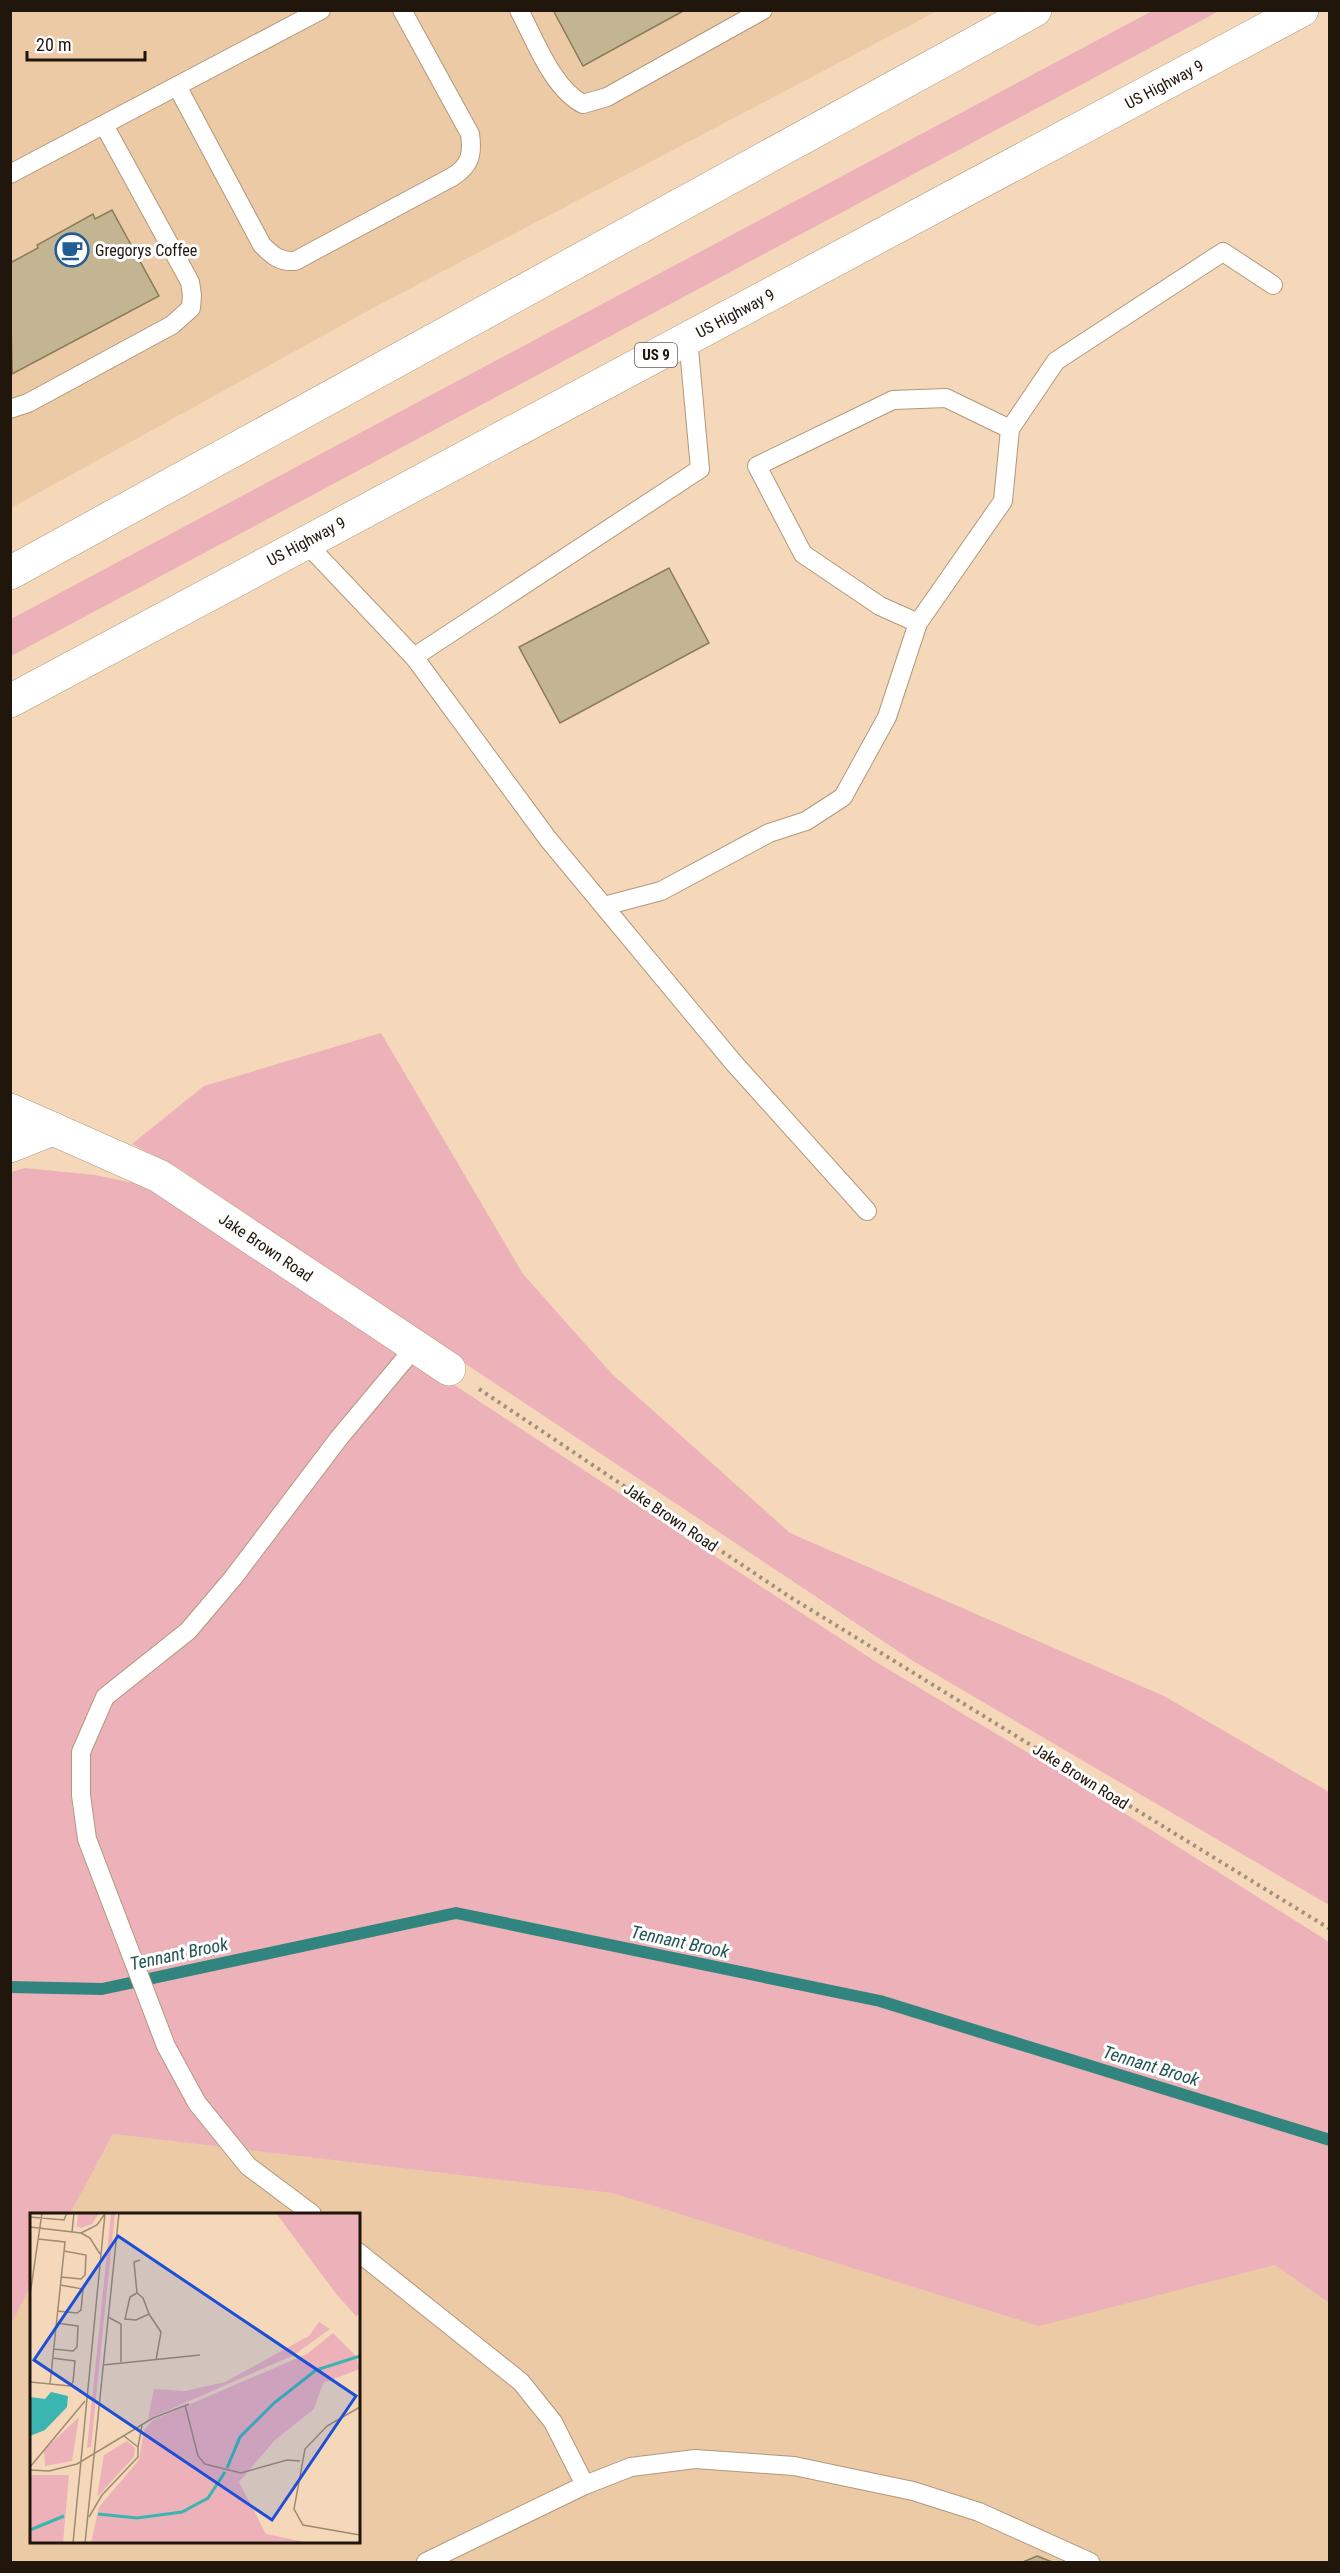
<svg xmlns="http://www.w3.org/2000/svg" width="1340" height="2573" font-family="'Roboto Condensed',sans-serif">
<rect width="100%" height="100%" fill="#f4d8b9"/>
<!-- built -->
<g fill="#ebcaa5">
<path d="M11,11H937L373,308L11,508Z"/>
<path d="M113,2134L612,2193L1039,2325L1275,2265L1329,2303V2562H11L10,2324L31,2285L32,2542H358V2214H70Z"/>
</g>
<!-- green -->
<g fill="#edb1b9">
<path d="M1152,11H1219L11,656V619Z"/>
<path d="M381,1033L523,1274L612,1374L790,1533L1164,1696L1329,1792V1905L913,1661L398,1319L179,1168L132,1144L204,1086Z"/>
<path d="M25,1168L95,1175L143,1185L255,1254L876,1662L1037,1758L1329,1942V2303L1275,2265L1039,2326L612,2193L113,2134L70,2214H32L31,2285L11,2324V1172Z"/>
</g>
<g fill="none" stroke-linecap="round" stroke-linejoin="round">
<!-- stream -->
<path stroke="#32857e" stroke-width="12" d="M10,1987L102,1989L456,1913L880,2001L1330,2140"/>
</g>
<!-- building -->
<g fill="#c3b591" stroke="#887b59" stroke-width="1.5">
<path d="M553,10H685L583,66Z"/>
<path d="M112,210L159,296L12,374L10,263L38,248L37,245L93,214L95,219Z"/>
<path d="M669,568L709,643L560,723L519,647Z"/>
<path d="M1037,2556L1052,2562H1023Z"/>
</g>
<g fill="none" stroke-linecap="round" stroke-linejoin="round">
<!-- lane casing -->
<g stroke="#b2987b" stroke-width="20">
<g id="lane">
<path d="M519,10C535,40 553,89 583,104L607,97L763,10"/>
<path d="M177,86L262,245C273,256 280,262 295,261L452,177C470,166 473,155 470,134L402,10"/>
<path d="M10,174L321,10"/>
<path d="M10,409L28,403L172,325L191,308L192,295L190,282L104,125"/>
<path d="M1010,429L1056,361L1223,252L1273,285"/>
<path d="M305,542L414,657L548,839L733,1062L867,1211"/>
<path d="M414,657L700,469L688,338"/>
<path d="M604,906L661,891L769,833L806,821L843,797L887,717L918,623L880,606L803,554L757,466L893,400L946,398L1010,429L1003,501L918,623"/>
<path d="M312,2214L248,2166L197,2103L166,2046L87,1839L81,1795V1752L105,1697L188,1631L233,1578L339,1438L415,1347"/>
<path d="M358,2252L521,2382L553,2422L585,2485"/>
<path d="M426,2562L585,2485L631,2467L695,2459L794,2466L913,2491L979,2512L1090,2562"/>
</g>
</g>
<!-- street casing -->
<g stroke="#b2987b" stroke-width="34">
<path id="street" d="M10,1110L159,1176L449,1369"/>
</g>
<!-- highway casing -->
<g stroke="#b2987b" stroke-width="34">
<g id="highway">
<path d="M10,573L1035,10"/>
<path d="M10,701L1302,10"/>
<path d="M10,1146L53,1129"/>
</g>
</g>
<!-- path -->
<path stroke="#a58f78" stroke-width="4" stroke-dasharray="3 4.5" stroke-linecap="butt" d="M479,1389L790,1597L1330,1929"/>
<!-- lane -->
<use href="#lane" stroke="#fff" stroke-width="18"/>
<!-- street -->
<use href="#street" stroke="#fff" stroke-width="33"/>
<!-- highway -->
<use href="#highway" stroke="#fff" stroke-width="33"/>
</g>
<!-- icons -->
<defs>
<g id="cafe-ring" transform="scale(1.725)"><circle r="9.5" fill="#fefefe" stroke="#215c93" stroke-width="1.5"/><path d="M-5.5-4.5H6V0H3Q3 3.5 0 3.5H-2.5Q-5.5 3.5-5.5 0ZM3-3.2v2h1.7v-2ZM-6 4.5H4V6H-6Z" fill="#215c93"/></g>
</defs>
<g fill-rule="evenodd">
<use href="#cafe-ring" x="72" y="250"/>
</g>
<g text-anchor="middle" stroke-width="6" stroke-linejoin="round" paint-order="stroke">
<!-- shield labels -->
<rect fill="#fefefe" stroke="#635c54" stroke-width="1.5" x="635" y="343" width="42" height="24" rx="4.5"/>
<g font-size="15" font-weight="bold" fill="#20160b">
<text x="656" y="360">US 9</text>
</g>
<!-- street labels -->
<g font-size="16" fill="#20160b" stroke="#fefefe">
<text transform="translate(1164 84) rotate(-28)" y="6">US Highway 9</text>
<text transform="translate(735 313) rotate(-28)" y="6">US Highway 9</text>
<text transform="translate(306 541) rotate(-28)" y="6">US Highway 9</text>
<text transform="translate(266 1247) rotate(34)" y="6">Jake Brown Road</text>
<text transform="translate(671 1517) rotate(34)" y="6">Jake Brown Road</text>
<text transform="translate(1081 1776) rotate(32)" y="6">Jake Brown Road</text>
</g>
<!-- poi labels -->
<g font-size="16" fill="#20160b" stroke="#fefefe" text-anchor="start">
<text x="95" y="256">Gregorys Coffee</text>
</g>
<!-- water labels -->
<g font-size="18" font-style="italic" fill="#225552" stroke="#fefefe">
<text transform="translate(680 1942) rotate(12)" y="6">Tennant Brook</text>
<text transform="translate(179 1954) rotate(-12)" y="6">Tennant Brook</text>
<text transform="translate(1151 2066) rotate(17)" y="6">Tennant Brook</text>
</g>
</g>
<!-- overview -->
<g transform="translate(30 2213)">
<rect width="330" height="330" fill="#f4d8b9"/>
<path d="M48,0H69L62,11L51,15L47,13ZM81,0H85L61,234L57,235ZM246,0H330V101L326,103L307,82ZM289,109L300,116L264,142L118,206L124,176L155,178L195,169L279,123ZM303,120L325,142L330,156L293,170L284,196L245,227L209,269L236,321L280,330H61L69,294L109,247L114,217L123,207L277,141ZM49,204L42,248L15,253L14,237ZM97,228L105,235L104,244L67,284L74,242ZM0,262H39L33,330H0Z" fill="#edb1b9"/>
<path d="M21,179L38,183L37,194L15,217L0,223V184L15,186Z" fill="#3ab5af"/>
<path fill="none" stroke="#3ab5af" stroke-width="3" d="M197,255L210,224L244,190L286,157L330,143M68,301L107,305L152,299L178,285L195,259M0,317L34,303"/>
<path fill="none" stroke="#9f8a73" stroke-width="1.5" d="M0,4L34,7L37,0M0,14L51,20M42,19L44,0M51,20L67,12L74,2M51,20L60,25L70,41M31,64L51,66L55,62L56,42L34,38M107,80L104,49L110,47M0,82L12,0M27,98L47,100L51,97L53,76L30,72M119,101L113,85L107,80L100,84L95,106L106,107L119,101L131,119L126,147M78,104L91,111V149M23,136L43,138L47,134L48,113L26,110M73,152L170,142M0,169L20,171L35,29L8,26M20,171L40,173L43,169L45,148L22,145M155,192L168,243L175,251L211,260L257,247L270,248M330,194L297,213L275,236L264,296L273,312L330,322M108,234L112,212M0,254L55,188M0,257L19,258L47,251L123,205L159,191M59,304L72,282L108,244V234L94,223M43,330L75,0M55,330L89,0"/>
<path fill="#1d4ed8" fill-opacity="0.15" stroke="#1d4ed8" stroke-width="3" d="M88,23L326,183L242,307L4,147Z"/>
<rect width="330" height="330" fill="none" stroke="#20160b" stroke-width="3"/>
</g>
<!-- border -->
<rect width="1340" height="2573" fill="none" stroke="#20160b" stroke-width="24"/>
<!-- scale -->
<path d="M27 51v9h118v-9" fill="none" stroke="#20160b" stroke-width="3"/>
<text x="36" y="51" font-size="18" fill="#20160b" stroke="#fefefe" stroke-width="4.5" paint-order="stroke">20 m</text>
</svg>
